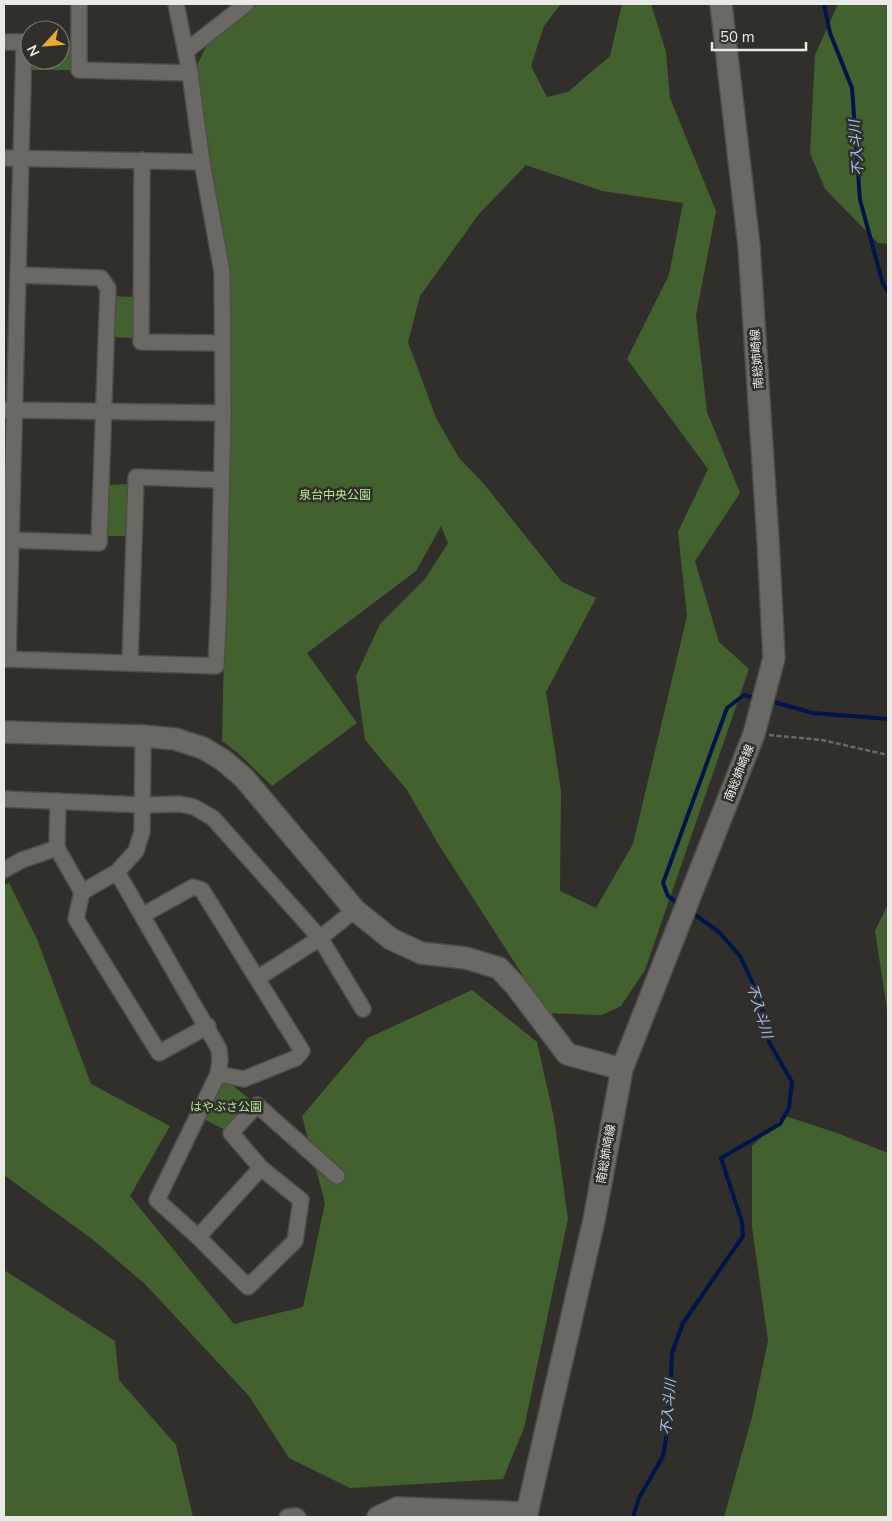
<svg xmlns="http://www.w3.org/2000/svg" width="892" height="1521" font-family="'Nunito Sans','Noto Sans JP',sans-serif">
<rect width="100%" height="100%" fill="#302f2c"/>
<!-- green -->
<g fill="#43612e" fill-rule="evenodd">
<path d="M257,4H561L544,26L531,66L547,97L568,92L610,56L622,4H651L666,52L670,98L716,211L696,315L707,412L740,493L695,561L719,642L749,669L645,970L621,1006L602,1015L547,1013L437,842L407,790L365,740L356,676L380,624L425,579L448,543L441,526L416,571L307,653L357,723L272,786L238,753L222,741L231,336L230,291L222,228L193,73L207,45ZM526,165L602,191L683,203L669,275L627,359L708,469L678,532L687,616L633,844L596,908L560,891L561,791L546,692L596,598L562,582L484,484L459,458L436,418L408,342L420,296L479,214Z"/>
<path d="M838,4H888V244L878,243L825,189L810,153L815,55Z"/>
<path d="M60,41H79V70H23L30,60H60Z"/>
<path d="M112,296L134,297L133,338L111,337Z"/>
<path d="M129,484L128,536H106L108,485Z"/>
<path d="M9,883L37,939L91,1084L170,1126L130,1196L234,1324L303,1307L325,1203L302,1116L368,1038L472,990L537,1042L554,1118L568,1219L524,1428L503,1479L350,1488L289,1458L249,1396L145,1284L92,1239L4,1175V885Z"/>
<path d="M888,904V1016L875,931Z"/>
<path d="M218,1074L257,1105L231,1133L198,1116Z"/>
<path d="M785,1116L837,1133L888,1153V1517H724L752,1417L768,1341L752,1227V1146Z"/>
<path d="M4,1270L115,1341L119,1380L176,1445L193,1517H4Z"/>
</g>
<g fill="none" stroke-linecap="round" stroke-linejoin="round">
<!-- stream -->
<g stroke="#00154a" stroke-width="4">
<path d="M824,4L830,33L852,88L860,200L883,284L888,292"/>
<path d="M770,701L813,713L888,719"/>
<path d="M679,904L668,896L663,883L727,708L744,695L756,698"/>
<path d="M633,1517L639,1498L663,1456L669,1421L672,1353L683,1323L743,1236L742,1222L721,1158L780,1124L789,1108L792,1082L769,1042L760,999L740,956L719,932L691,912"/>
</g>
<!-- street casing -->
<g stroke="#4e4e4b" stroke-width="18">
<g id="street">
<path d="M79,4V70L190,73"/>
<path d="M4,42H24L8,659"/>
<path d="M186,51L246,4"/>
<path d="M4,158L202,162"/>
<path d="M142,160L141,342L222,343"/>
<path d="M5,410L223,413"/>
<path d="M11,540L99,543L108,288L101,278L18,275"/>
<path d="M4,659L216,666L219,602L223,413L222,272L202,162L190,73L176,4"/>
<path d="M130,663L136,477L221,480"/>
<path d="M4,799L143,805L180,804L194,807L213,818L320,938L363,1009"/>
<path d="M58,801L57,848L82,892L76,919L159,1053L208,1026"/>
<path d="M4,870L22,860L57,848"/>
<path d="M117,872L219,1049L220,1060L218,1074L157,1200L198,1237L248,1287L295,1241L301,1200L261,1168L231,1133L257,1105L337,1176"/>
<path d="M82,892L117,872L136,851L142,832L143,736"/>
<path d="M143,915L193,887L202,890L302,1051L296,1058L244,1079L218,1074"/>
<path d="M258,978L320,938L355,910"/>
<path d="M198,1237L261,1168"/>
<path d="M287,1517L296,1516L298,1517"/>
</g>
</g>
<!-- secondary casing -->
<g stroke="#4e4e4b" stroke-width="24">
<g id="secondary">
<path d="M4,732L143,736L175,739L203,748L223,760L244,778L355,910L391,939L421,953L466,958L499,968L515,985L567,1054L622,1069"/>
<path d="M378,1517L397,1508L527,1513"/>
<path d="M526,1517L594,1220L622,1069L754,734L774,658L768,540L749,246L721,4"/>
</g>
</g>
<!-- path -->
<path stroke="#6b6a67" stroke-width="2.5" stroke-dasharray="5 2.5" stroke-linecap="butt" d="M769,735L822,740L888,755"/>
<!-- street -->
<use href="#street" stroke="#6a6966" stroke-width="15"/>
<!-- secondary -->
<use href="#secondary" stroke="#6a6966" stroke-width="21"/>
</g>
<g text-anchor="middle" stroke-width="5" stroke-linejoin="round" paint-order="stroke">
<!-- street labels -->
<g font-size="12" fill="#e9e9e6" stroke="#302f2c">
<text transform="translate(757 359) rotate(-94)" y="4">南総姉崎線</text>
<text transform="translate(739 773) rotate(-68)" y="4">南総姉崎線</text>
<text transform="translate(606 1154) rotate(-80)" y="4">南総姉崎線</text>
</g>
<!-- park labels -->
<g font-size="12" fill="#b3eb8f" stroke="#302f2c">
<text x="335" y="499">泉台中央公園</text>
<text x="226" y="1111">はやぶさ公園</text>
</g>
<!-- water labels -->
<g font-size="14" font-style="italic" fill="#a3c2f5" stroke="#302f2c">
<text transform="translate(856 148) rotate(-94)" y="5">不入斗川</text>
<text transform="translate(760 1011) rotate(73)" y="5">不入斗川</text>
<text transform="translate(668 1407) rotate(-85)" y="5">不入斗川</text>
</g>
</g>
<!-- border -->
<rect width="892" height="1521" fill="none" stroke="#e9e9e6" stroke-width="10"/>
<!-- north arrow -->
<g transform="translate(45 45) rotate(244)"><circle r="24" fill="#302f2c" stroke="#7a7976"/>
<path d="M0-4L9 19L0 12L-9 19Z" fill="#eaaa38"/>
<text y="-8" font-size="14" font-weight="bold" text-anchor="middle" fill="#e9e9e6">N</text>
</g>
<!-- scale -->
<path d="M712 42v8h94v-8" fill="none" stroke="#e9e9e6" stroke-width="2.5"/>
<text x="720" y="42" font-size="15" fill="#e9e9e6" stroke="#302f2c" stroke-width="4" paint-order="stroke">50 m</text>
</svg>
